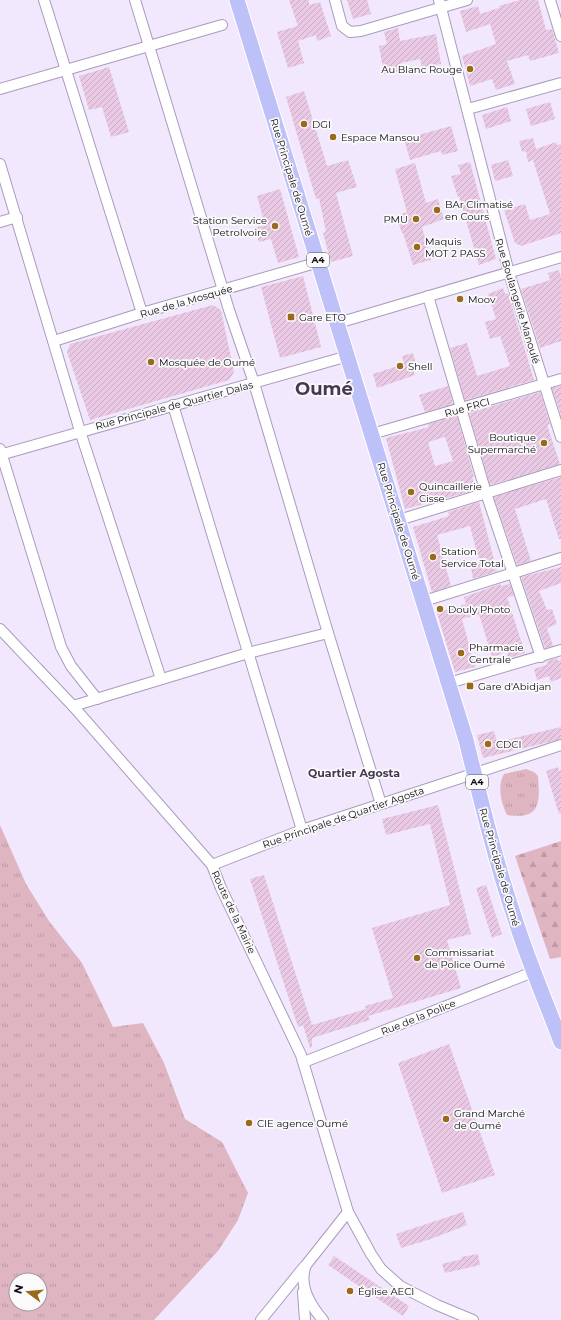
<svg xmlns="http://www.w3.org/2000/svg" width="561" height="1320" font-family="Montserrat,sans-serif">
<defs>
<pattern id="grass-tufts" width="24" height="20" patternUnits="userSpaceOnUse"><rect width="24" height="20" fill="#dfb5c2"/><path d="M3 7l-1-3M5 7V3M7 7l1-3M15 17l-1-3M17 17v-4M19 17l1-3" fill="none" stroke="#be9aa6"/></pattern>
<pattern id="forest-firs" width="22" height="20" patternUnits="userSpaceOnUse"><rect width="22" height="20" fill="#dfb5c2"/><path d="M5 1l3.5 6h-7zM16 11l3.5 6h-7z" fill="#be9aa6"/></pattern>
<pattern id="building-hatch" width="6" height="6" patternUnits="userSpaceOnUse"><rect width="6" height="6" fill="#e9c9e3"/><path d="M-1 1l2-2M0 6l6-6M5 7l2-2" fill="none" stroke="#c7abc2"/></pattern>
</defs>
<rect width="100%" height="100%" fill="#f1e8fd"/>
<!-- grass -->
<g fill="url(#grass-tufts)" fill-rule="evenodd">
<path d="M526,769L534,772L538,776C540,802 541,820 507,815C501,803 497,785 504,774Z"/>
<path d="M0,825L26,884L49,921L82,963L113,1027L143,1023L164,1063L185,1119L222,1142L248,1193L238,1220L218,1251L154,1320H0ZM16,1280H40V1304H16Z"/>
</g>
<!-- forest -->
<path fill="url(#forest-firs)" d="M561,841V957L550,959L515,856Z"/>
<!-- building -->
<g fill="url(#building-hatch)" fill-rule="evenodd">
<path d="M289,0H309V5L320,2L331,36L317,41L316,35L298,41L304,63L288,68L277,32L298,26Z"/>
<path d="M347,0H367L371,14L353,19Z"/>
<path d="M520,0H538L546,30L552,29L559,53L530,61L528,55L507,61L515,84L496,90L492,79L470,86L462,56L496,44L490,24L466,32L460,11L478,6L480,14L499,8V6Z"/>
<path d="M398,28L400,41L436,34L441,64L422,67L420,59L401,63L402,71L384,74L379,46L387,44L384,32Z"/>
<path d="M109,67L129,132L111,137L102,107L89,110L79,76Z"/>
<path d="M304,91L327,166L348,160L357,187L336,193L353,256L331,262L323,233L326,232L319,198L316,199L286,97Z"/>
<path d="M550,102L555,119L531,126L526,109Z"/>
<path d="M507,107L511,121L486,129L482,115Z"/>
<path d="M451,126L458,151L442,155L441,151L410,160L404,139Z"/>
<path d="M533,138L536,149L556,142L557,145L561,144V233L521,246L515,243L504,210L525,204L530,220L550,214L533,160L528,162L526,151L522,152L519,141Z"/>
<path d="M508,160L513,176L495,181L491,165Z"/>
<path d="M470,162L496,259L479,265L459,196L458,197L451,176L461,174L458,165Z"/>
<path d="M415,163L426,203L438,199L444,219L422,227L431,260L413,265L403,233H402L396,216L407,212L395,169Z"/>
<path d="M280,189L299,257L278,263L271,239L259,242L254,228L265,225L257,196Z"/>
<path d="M559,270L561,277V341L540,348L521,289L550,280L548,273Z"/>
<path d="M303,276L321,347L280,358L261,287Z"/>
<path d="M503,288L505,294L508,293L534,380L465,400L450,348L467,343L477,376L510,366L500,336L490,339L485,322L496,319L488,294Z"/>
<path d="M213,305L221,310L234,372L229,380L90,420L67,352L70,344Z"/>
<path d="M413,353L417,368L413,369L415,375L377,388L373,374L404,364L402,356Z"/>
<path d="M448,386L453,404L425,412L419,395Z"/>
<path d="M561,386V415L552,388Z"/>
<path d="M540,392L550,424L547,425L560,464L490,485L469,413Z"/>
<path d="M457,416L474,477H472L476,490L405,509L386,438L429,427L428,424ZM445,437L453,461L435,466L428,442Z"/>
<path d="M561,477V539H559L546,499L515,509L531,561L517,565L494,497Z"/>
<path d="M479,502L497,571L473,579L471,567L480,564L470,526L437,535L451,586L432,592L413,527L449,516L448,512Z"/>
<path d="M561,567V583L539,591L547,610L552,609L557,624L547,628L553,646L545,648L521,577Z"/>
<path d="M500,584L501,586L510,584L514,596L507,597L525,653L508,658L507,652L492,657L479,614L462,619L475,667L455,672L437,613L466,604L464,597Z"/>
<path d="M557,658L558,661L561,660V678L551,682L549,676L537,680L534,669L546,665L548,664L547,661Z"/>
<path d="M561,727V739L483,758L477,735L494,731L497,742Z"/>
<path d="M558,767L559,771L561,770V813L559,814L546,771Z"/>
<path d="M438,805L471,934L447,940L461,988L368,1016L370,1020L312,1038V1047L310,1048L303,1025L298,1027L250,879L264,875L312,1025L366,1009L365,1006L393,998L372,928L450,905L430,824L386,835L382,819Z"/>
<path d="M486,885L502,934L492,938L476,888Z"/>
<path d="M449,1044L495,1175L442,1193L398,1063Z"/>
<path d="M463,1212L467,1225L431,1239L401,1248L396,1234Z"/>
<path d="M478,1254L480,1265L445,1273L442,1264L462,1259L461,1257Z"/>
<path d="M334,1256L409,1306L403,1316L328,1265Z"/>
</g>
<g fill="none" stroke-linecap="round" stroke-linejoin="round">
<!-- street casing -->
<g stroke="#aa9bbb" stroke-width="12">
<g id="street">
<path d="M44,0L142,313"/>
<path d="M135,0L149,46L222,25"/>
<path d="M335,0L342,26L350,32L361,31L467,0"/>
<path d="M439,0L509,273L561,437"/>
<path d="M550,0L561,36"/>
<path d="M0,89L149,46L229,310L254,383L328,633L381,804"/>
<path d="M468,109L561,83"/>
<path d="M0,164L80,431L161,679"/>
<path d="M0,222L17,217"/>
<path d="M428,296L486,493L541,657"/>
<path d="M338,323L561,257"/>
<path d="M54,341L142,313L319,262"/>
<path d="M173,405L302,830"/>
<path d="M372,434L561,379"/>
<path d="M0,449L61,647L71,666L97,699"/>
<path d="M0,455L348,356"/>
<path d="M399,520L561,470"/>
<path d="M424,601L561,558"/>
<path d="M0,629L73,706L212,865L221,888L301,1055L348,1212L371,1254L381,1269L400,1286L437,1305L473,1320"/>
<path d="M449,683L561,650"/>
<path d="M73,706L248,653L328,633"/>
<path d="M212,865L302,830L561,745"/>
<path d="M304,1062L533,972"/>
<path d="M303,1292L305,1320"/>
<path d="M261,1320L304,1267"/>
<path d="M323,1320C310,1305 298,1285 306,1265L348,1212"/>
</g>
</g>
<!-- primary casing -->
<g stroke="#fff" stroke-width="17">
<path id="primary" d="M237,0L466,740C481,801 496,863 516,922C529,963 546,1002 561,1042"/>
</g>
<!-- street -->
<use href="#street" stroke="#fff" stroke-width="10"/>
<!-- primary -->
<use href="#primary" stroke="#bec1f8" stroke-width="15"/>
</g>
<!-- markers -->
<g fill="#996a1b" stroke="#fafafa" stroke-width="1.5">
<circle cx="470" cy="69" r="4"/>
<circle cx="304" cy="124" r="4"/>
<circle cx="333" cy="137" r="4"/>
<circle cx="437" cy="210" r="4"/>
<circle cx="416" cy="219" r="4"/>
<circle cx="275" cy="226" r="4"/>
<circle cx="417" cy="247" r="4"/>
<circle cx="460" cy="299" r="4"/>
<rect x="287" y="313" width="8" height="8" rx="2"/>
<circle cx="151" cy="362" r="4"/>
<circle cx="400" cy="366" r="4"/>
<circle cx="544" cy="443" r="4"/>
<circle cx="411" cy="492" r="4"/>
<circle cx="433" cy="557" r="4"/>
<circle cx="440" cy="609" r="4"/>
<circle cx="461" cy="653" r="4"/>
<rect x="466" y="682" width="8" height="8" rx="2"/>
<circle cx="488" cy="744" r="4"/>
<circle cx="417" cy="958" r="4"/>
<circle cx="446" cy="1119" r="4"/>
<circle cx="249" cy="1123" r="4"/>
<circle cx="350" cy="1291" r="4"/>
</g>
<g text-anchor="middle" stroke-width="3.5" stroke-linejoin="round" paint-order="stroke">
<!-- shield labels -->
<g fill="#fafafa" stroke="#56535a" stroke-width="1">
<rect x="307" y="253" width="22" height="14" rx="3"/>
<rect x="466" y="775" width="22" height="14" rx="3"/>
</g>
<g font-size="9" font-weight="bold" fill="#100b16">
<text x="318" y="263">A4</text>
<text x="477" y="785">A4</text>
</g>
<!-- poi labels -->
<g font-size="10" fill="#100b16" stroke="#fafafa" text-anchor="start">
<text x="462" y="73" text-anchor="end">Au Blanc Rouge</text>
<text x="312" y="128">DGI</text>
<text x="341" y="141">Espace Mansou</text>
<text x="445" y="208">BAr Climatisé<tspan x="445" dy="12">en Cours</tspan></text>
<text x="408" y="223" text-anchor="end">PMU</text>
<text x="267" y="224" text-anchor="end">Station Service<tspan x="267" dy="12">PetroIvoire</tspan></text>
<text x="425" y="245">Maquis<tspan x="425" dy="12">MOT 2 PASS</tspan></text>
<text x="468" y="303">Moov</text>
<text x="299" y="321">Gare ETO</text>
<text x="159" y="366">Mosquée de Oumé</text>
<text x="408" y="370">Shell</text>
<text x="536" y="441" text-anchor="end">Boutique<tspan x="536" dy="12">Supermarché</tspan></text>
<text x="419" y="490">Quincaillerie<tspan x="419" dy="12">Cisse</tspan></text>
<text x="441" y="555">Station<tspan x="441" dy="12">Service Total</tspan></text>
<text x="448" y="613">Douly Photo</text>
<text x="469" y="651">Pharmacie<tspan x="469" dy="12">Centrale</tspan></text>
<text x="478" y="690">Gare d'Abidjan</text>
<text x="496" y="748">CDCI</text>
<text x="425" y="956">Commissariat<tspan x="425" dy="12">de Police Oumé</tspan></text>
<text x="454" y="1117">Grand Marché<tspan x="454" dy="12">de Oumé</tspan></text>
<text x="257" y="1127">CIE agence Oumé</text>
<text x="358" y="1295">Église AECI</text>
</g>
<!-- street labels -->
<g font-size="10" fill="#100b16" stroke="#fafafa">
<text transform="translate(292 177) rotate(73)" y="4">Rue Principale de Oumé</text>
<text transform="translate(186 301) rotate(-16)" y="4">Rue de la Mosquée</text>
<text transform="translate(518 301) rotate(73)" y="4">Rue Boulangerie Manoulé</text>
<text transform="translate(174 405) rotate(-15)" y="4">Rue Principale de Quartier Dalas</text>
<text transform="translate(467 407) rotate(-16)" y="4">Rue FRCI</text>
<text transform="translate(399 521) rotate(73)" y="4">Rue Principale de Oumé</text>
<text transform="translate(343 817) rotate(-19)" y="4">Rue Principale de Quartier Agosta</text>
<text transform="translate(500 867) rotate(74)" y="4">Rue Principale de Oumé</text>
<text transform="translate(234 912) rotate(65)" y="4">Route de la Mairie</text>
<text transform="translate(418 1017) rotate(-22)" y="4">Rue de la Police</text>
</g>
<!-- neighbourhood labels -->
<g font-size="11" font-weight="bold" fill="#453854" stroke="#fafafa">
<text x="354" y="777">Quartier Agosta</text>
</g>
<!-- town labels -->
<g font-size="18" font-weight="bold" fill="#453854" stroke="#fafafa">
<text x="324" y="395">Oumé</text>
</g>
</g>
<!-- north arrow -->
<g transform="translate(28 1292) rotate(286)"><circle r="19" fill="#fafafa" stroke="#9c9a9f"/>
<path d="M0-3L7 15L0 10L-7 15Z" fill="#996a1b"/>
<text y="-6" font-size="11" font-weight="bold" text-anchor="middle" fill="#100b16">N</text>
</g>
</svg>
